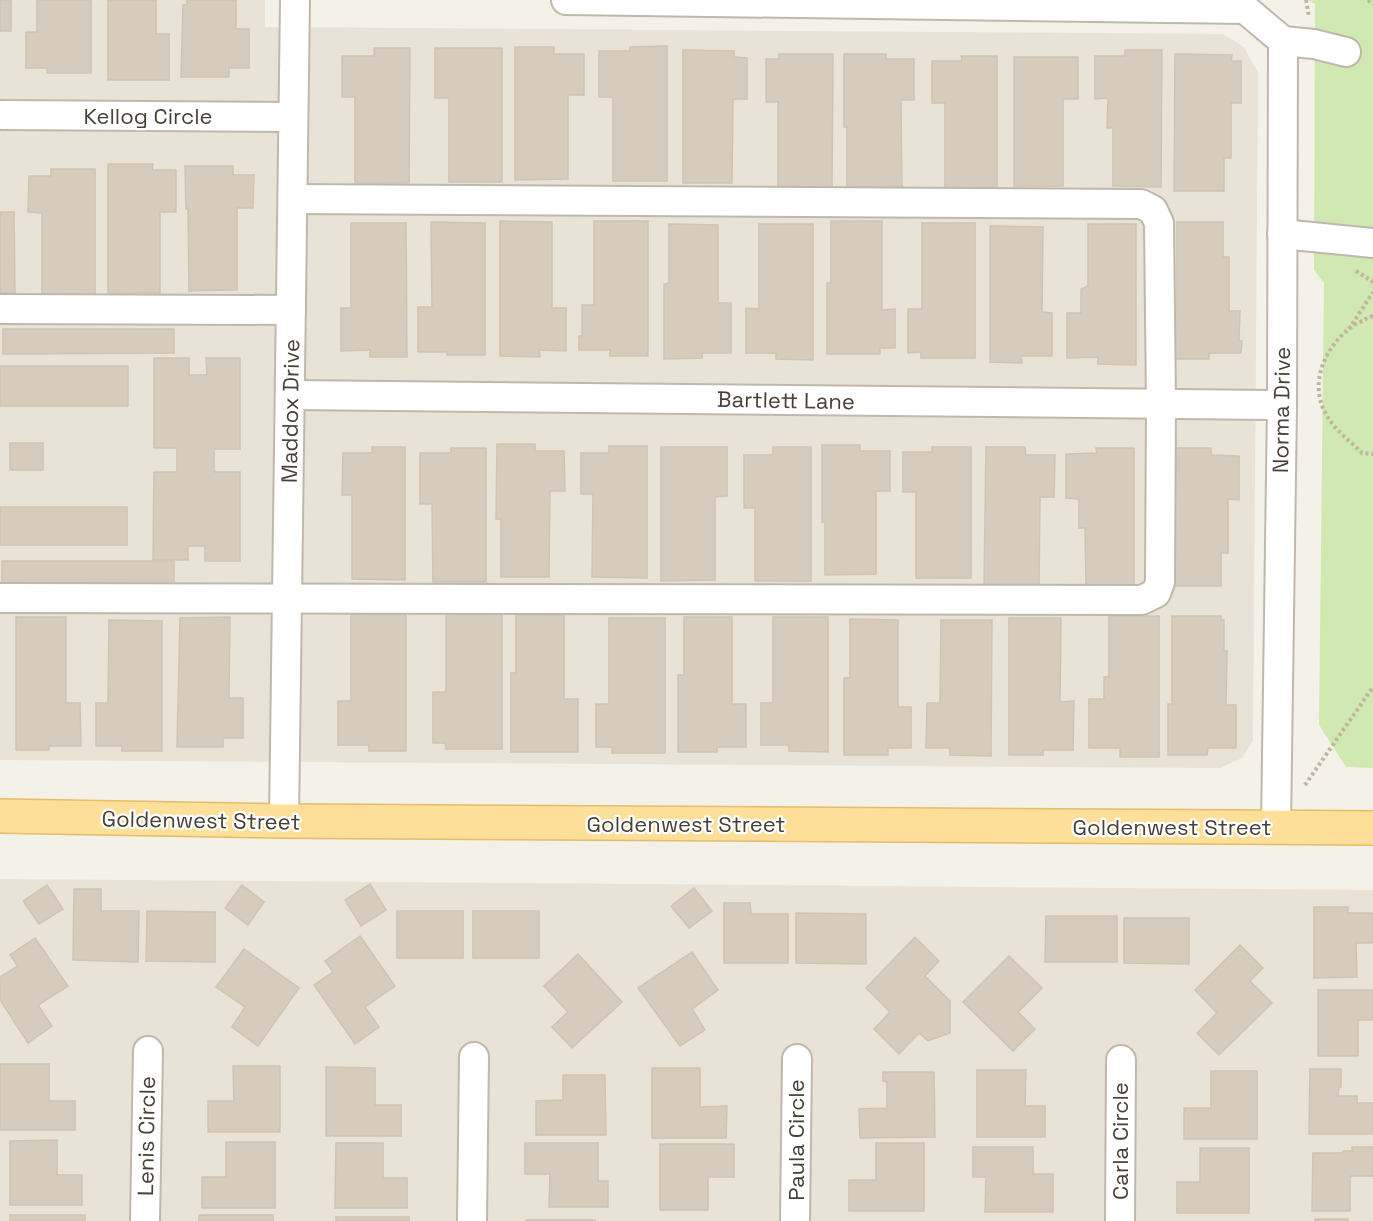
<svg xmlns="http://www.w3.org/2000/svg" width="1373" height="1221" font-family="'Space Grotesk',sans-serif">
<rect width="100%" height="100%" fill="#f4f1e9"/>
<!-- residential -->
<g fill="#e8e2d7">
<path d="M0,0H265V27L1223,34L1244,47L1258,73L1253,741L1242,758L1220,768L0,760Z"/>
<path d="M0,879L1373,890V1221H0Z"/>
</g>
<!-- green -->
<path fill="#d0e8b2" d="M1308,0H1373V768L1346,767L1319,725L1324,283L1314,270L1315,4Z"/>
<!-- building -->
<g fill="#d6ccbe" stroke="#d0c4b1" stroke-width="1.5">
<rect x="0" y="0" width="11" height="31"/>
<path d="M37,0H91V73H47V68H26V32H37Z"/>
<path d="M108,0H156V34H169V80H108Z"/>
<path d="M187,0H236V29H249V68H229V77H181L183,5H187Z"/>
<path d="M667,46V181H613V97H599V51H630V47Z"/>
<path d="M515,47H554V54H584V95H568V179L515,180Z"/>
<path d="M374,48H410L409,183H355V97H342V56H374Z"/>
<path d="M435,48H502V182H449V98H435Z"/>
<path d="M683,50L734,51V57L747,58V99H733L732,183H683Z"/>
<path d="M1125,50H1162L1161,187L1113,186V128H1107L1108,98L1095,99V56H1125Z"/>
<path d="M779,54H833L832,187L778,186V102H766V59H779Z"/>
<path d="M844,54H886V59H914V100H901L902,187L847,188V127H844Z"/>
<path d="M1175,54L1232,55L1231,61H1241V103H1231V158H1224V191H1174Z"/>
<path d="M961,56H997V188H945V103H932V61H962Z"/>
<path d="M1014,57H1078V99H1063V186H1014Z"/>
<path d="M108,164H153L152,170H176V212H160V293H108Z"/>
<path d="M185,166H233V175H254L253,208H237V290L189,291L188,208L186,209Z"/>
<path d="M51,169H95V295H42V213L28,212L29,176H51Z"/>
<path d="M0,212H14L15,293H0Z"/>
<path d="M500,221L552,222V308H566V351L539,350L540,357L500,356Z"/>
<path d="M594,221H648V356H610V350H579V336H582V305H594Z"/>
<path d="M831,221H882V310L895,309V348H880V354H827V283H831Z"/>
<path d="M431,222L485,223V355H447V352H418V307H432Z"/>
<path d="M1177,222H1223V257H1229V311H1240L1239,341H1242L1241,353H1209V359H1173V310H1177Z"/>
<path d="M351,223H406L407,357H370V350L341,351V308H351Z"/>
<path d="M922,223H975V358H921V352L908,353V309H922Z"/>
<path d="M669,224L718,225V303H731V353H702V358L664,359V284L669,283Z"/>
<path d="M759,224H813V360L776,359V353H746V308L759,309Z"/>
<path d="M1088,224H1136V365L1098,364V357L1067,358V313H1081V289L1088,286Z"/>
<path d="M990,226L1043,227L1042,312L1052,313V356H1021L1022,363L990,362Z"/>
<path d="M3,329H174V353L3,354Z"/>
<path d="M154,358H189V375H207L206,358H240V449H214V472H240V561H205V546H188V560H153L154,472H177V448H154Z"/>
<rect x="0" y="366" width="128" height="40"/>
<rect x="10" y="443" width="33" height="27"/>
<path d="M497,444H535V451H564L565,491H550L549,577H501V519H496Z"/>
<path d="M822,445H860V451H890V491H876V574L825,575V522H822Z"/>
<path d="M609,446H647V578L592,577L593,494H581V453H609Z"/>
<path d="M372,447H405V580L352,579V495H342L343,453H372Z"/>
<path d="M661,447H727V496L715,497V580L661,581Z"/>
<path d="M773,447H811V581H755V508H744V455H773Z"/>
<path d="M932,447H971V578H916V492H903V452H932Z"/>
<path d="M986,447H1025L1026,455H1055L1054,497H1040L1039,587H984Z"/>
<path d="M451,448H486V582H433L432,504H420V453H451Z"/>
<path d="M1096,448H1134V587L1086,586L1085,528H1079V499L1066,498V454L1097,453Z"/>
<path d="M1171,448H1211V455L1239,456V500L1228,499V553H1221V586H1174V497Z"/>
<rect x="0" y="507" width="127" height="38"/>
<rect x="2" y="561" width="172" height="25"/>
<path d="M446,612H502V749H446L445,743H433V692H446Z"/>
<path d="M351,614H406V751H369V745H338V701H351Z"/>
<path d="M516,615H564V699H578V752H511V673H516Z"/>
<path d="M1109,616H1159V757H1120V748H1089V699H1104V677H1109Z"/>
<path d="M1172,616H1221V620H1224V651H1227L1226,705H1236V748H1208L1207,755H1168V704H1172Z"/>
<path d="M16,617H66V703H80L81,746H49V750H16Z"/>
<path d="M230,617L229,698H243V738H223V747H177L180,618Z"/>
<path d="M684,617H732V704H746V747H717V752H678V675H684Z"/>
<path d="M773,617H828V752L789,751V745H761V703H773Z"/>
<path d="M609,618H665V753H612V747H596V704H609Z"/>
<path d="M1009,618H1061L1060,702L1074,701L1073,750H1043V755H1009Z"/>
<path d="M850,619L898,620V707H911V748H888V755H844V678H850Z"/>
<path d="M109,620L162,621V751H122V746H96V703H108Z"/>
<path d="M941,620H992L991,756L950,755V748H926L927,703H940Z"/>
<path d="M370,884L386,910L361,926L345,900Z"/>
<path d="M47,885L63,909L39,924L23,901Z"/>
<path d="M242,885L264,902L248,925L225,908Z"/>
<path d="M694,888L712,911L689,928L671,906Z"/>
<path d="M74,889H101V911H139L138,962L73,960Z"/>
<path d="M724,903H750L751,914H788V963H724Z"/>
<path d="M1314,907H1348V913H1373V943H1356L1357,977L1314,978Z"/>
<path d="M147,911L215,912V962L146,961Z"/>
<rect x="397" y="911" width="66" height="47"/>
<rect x="473" y="911" width="66" height="47"/>
<path d="M796,913L866,914V964L796,963Z"/>
<path d="M1046,916H1117V962H1045Z"/>
<path d="M1124,918H1189V964L1124,963Z"/>
<path d="M360,936L395,986L365,1007L379,1027L355,1044L314,985L333,972L325,961Z"/>
<path d="M915,937L939,961L925,976L950,1001V1033L928,1041L919,1033L899,1054L874,1029L890,1012L866,988Z"/>
<path d="M35,938L68,986L38,1005L52,1026L28,1043L0,1000V977L18,966L10,955Z"/>
<path d="M1240,945L1263,968L1250,981L1272,1003L1219,1055L1197,1033L1217,1013L1195,990Z"/>
<path d="M244,949L299,988L258,1046L232,1027L245,1007L216,987Z"/>
<path d="M692,952L718,990L692,1009L705,1030L680,1046L638,988Z"/>
<path d="M578,954L622,1002L572,1048L552,1027L568,1012L544,986Z"/>
<path d="M1009,956L1042,988L1018,1012L1035,1029L1013,1051L963,1002Z"/>
<path d="M1318,990H1373V1020H1358V1056H1318Z"/>
<path d="M0,1064H49V1101H75V1130H0Z"/>
<path d="M233,1066H280V1132H208V1101H234Z"/>
<path d="M326,1067L375,1068V1105H401V1136H326Z"/>
<path d="M652,1068H700V1107L727,1106L726,1138H652Z"/>
<path d="M1310,1069H1341V1087H1339L1338,1096H1357V1103H1373V1134H1309Z"/>
<path d="M977,1070H1026L1025,1106H1045V1137H977Z"/>
<path d="M1211,1071H1257V1139H1184V1108H1211Z"/>
<path d="M883,1072H934L935,1137L860,1138L859,1109L887,1108V1082L883,1081Z"/>
<path d="M563,1075H605L606,1135H536V1101L563,1100Z"/>
<path d="M57,1140V1175H82V1205H10V1141Z"/>
<path d="M226,1142H275V1208H202V1177H226Z"/>
<path d="M336,1143H383V1178H407V1208H335Z"/>
<path d="M525,1143H598V1181H608V1207H549L550,1174H525Z"/>
<path d="M876,1143H924V1211H849V1180H876Z"/>
<path d="M660,1144H734V1177H708V1210H660Z"/>
<path d="M973,1147H1033V1174H1053V1212H985L986,1177H973Z"/>
<path d="M1352,1147H1373V1176H1350V1211H1312L1313,1153H1342L1343,1151H1352Z"/>
<path d="M1200,1148H1249V1213H1177V1182H1200Z"/>
<rect x="10" y="1215" width="75" height="6"/>
<rect x="199" y="1215" width="74" height="6"/>
<rect x="336" y="1217" width="73" height="4"/>
<rect x="1315" y="1219" width="33" height="2"/>
<rect x="526" y="1220" width="69" height="1"/>
</g>
<g fill="none" stroke-linecap="round" stroke-linejoin="round">
<!-- minor casing -->
<g stroke="#c0b8ab" stroke-width="32">
<g id="minor">
<path d="M566,0L1245,9"/>
<path d="M1245,9L1283,41L1282,405L1276,828"/>
<path d="M1283,41L1314,44L1346,52"/>
<path d="M2,115L293,117"/>
<path d="M1282,234L1373,243"/>
<path d="M0,309L291,310"/>
<path d="M291,395L1282,405"/>
<path d="M0,598L1142,600L1156,593L1160,582L1161,404L1159,223L1153,210L1141,204L293,199"/>
<path d="M284,821L295,0"/>
<path d="M145,1221L148,1051"/>
<path d="M472,1221L474,1057"/>
<path d="M795,1221L797,1059"/>
<path d="M1120,1221L1121,1060"/>
</g>
</g>
<!-- major casing -->
<g stroke="#e3bd68" stroke-width="36">
<path id="major" d="M0,816L284,821L1373,828"/>
</g>
<!-- path -->
<g stroke="#c1b49d" stroke-width="4" stroke-dasharray="3 3" stroke-linecap="butt">
<path d="M1306,0L1309,17"/>
<path d="M1368,0L1373,4"/>
<path d="M1356,271L1373,282"/>
<path d="M1373,316C1367,318 1362,321 1356,324C1326,343 1307,383 1327,416C1335,430 1351,442 1362,453L1373,454"/>
<path d="M1349,329L1373,292"/>
<path d="M1305,785L1373,687"/>
</g>
<!-- minor -->
<use href="#minor" stroke="#fff" stroke-width="28"/>
<!-- major -->
<use href="#major" stroke="#fddf99" stroke-width="33"/>
</g>
<g text-anchor="middle" stroke-width="4.5" stroke-linejoin="round" paint-order="stroke">
<!-- street labels -->
<g font-size="22" fill="#484137" stroke="#fff">
<text x="148" y="124">Kellog Circle</text>
<text transform="translate(786 400) rotate(1)" y="8">Bartlett Lane</text>
<text transform="translate(1281 410) rotate(-89)" y="8">Norma Drive</text>
<text transform="translate(290 411) rotate(-89)" y="8">Maddox Drive</text>
<text transform="translate(201 820) rotate(1)" y="8">Goldenwest Street</text>
<text x="686" y="832">Goldenwest Street</text>
<text x="1172" y="835">Goldenwest Street</text>
<text transform="translate(146 1136) rotate(-89)" y="8">Lenis Circle</text>
<text transform="translate(796 1140) rotate(-90)" y="8">Paula Circle</text>
<text transform="translate(1120 1141) rotate(-90)" y="8">Carla Circle</text>
</g>
</g>
</svg>
